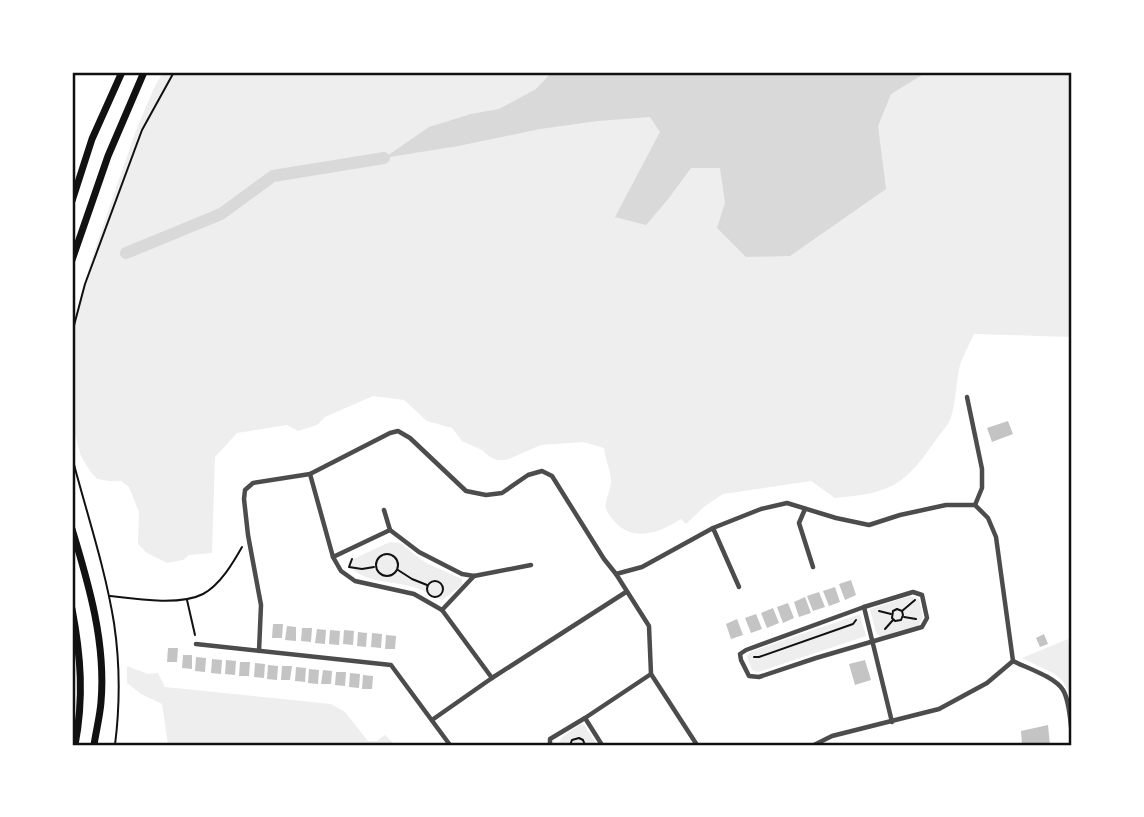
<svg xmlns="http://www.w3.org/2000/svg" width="1144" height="817" font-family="'Fira Sans',sans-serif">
<rect width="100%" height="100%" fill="#fff"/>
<!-- green -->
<g fill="#eee">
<path d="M163,72H1072V337L974,334C969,345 962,357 959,369C956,385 956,401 951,417C948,426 939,435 933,444C902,488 888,493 835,498L811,481L723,494L705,506L686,524L681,519C661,532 634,543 615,522C612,518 607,513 606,508C604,503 611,489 611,481C611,471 605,459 604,448L583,442L541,445L506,460H497L490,457L482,450L462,441L452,428L427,421L404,400L373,396L325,417L317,425L298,431L287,425L237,433L215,457L212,553L189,555L183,560L167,563L147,553L138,544L139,512L129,487L121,481H109L97,479L90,471L81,456L72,424V346L73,330L81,294L94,252L135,133L154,88Z"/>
<path d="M390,542L400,543L426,563L462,579V585L442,600C433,596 425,591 416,588C393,580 364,584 348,565L349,561Z"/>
<path d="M910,596L919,599L923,618L918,626L881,637L876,633L870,609Z"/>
<path d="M857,615H860L866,636L758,672L752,670L747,657L750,652Z"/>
<path d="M1068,639L1072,666V695L1071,696L1062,680L1053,673L1022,658Z"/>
<path d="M127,666L148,674L158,673L165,687L331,704L345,712L368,741H377L385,735L395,745H168L162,704L141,694L127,683Z"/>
<path d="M581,724L585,726L597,745H559L561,738Z"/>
</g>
<!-- water -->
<path fill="#d9d9d9" d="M552,72H927L891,94L878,126L886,189L790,256L746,257L717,228L725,203L720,168H691L669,198L646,225L615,217L660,132L650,117L598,121L540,129L458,146L384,158L429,127L471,114L499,109L536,89Z"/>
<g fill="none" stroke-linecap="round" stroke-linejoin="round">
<!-- canal -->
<path stroke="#d9d9d9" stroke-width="12" d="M126,253L221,214L273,176L384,158"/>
</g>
<!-- building -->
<g fill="#c4c4c4">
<path d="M1008,421L1013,434L992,442L987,428Z"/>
<path d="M851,580L856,595L845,600L839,584Z"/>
<path d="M835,587L840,602L829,606L823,591Z"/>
<path d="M819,592L825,607L813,611L807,596Z"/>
<path d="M805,597L811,613L799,617L794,602Z"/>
<path d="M788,603L794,618L783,623L777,607Z"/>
<path d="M773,608L779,623L767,628L761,613Z"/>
<path d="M756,614L762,629L751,633L745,618Z"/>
<path d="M737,619L743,635L731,639L726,624Z"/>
<path d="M273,624H283L282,638H272Z"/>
<path d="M287,626L296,627V641L285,640Z"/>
<path d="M302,628H312L311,642L301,641Z"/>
<path d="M317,629L326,630L325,644L315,643Z"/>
<path d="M330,630L340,631L339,645L329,644Z"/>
<path d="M344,630L354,631L353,645L343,644Z"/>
<path d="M358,632L367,633L366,647L357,646Z"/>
<path d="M372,633L382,634L381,648L371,647Z"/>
<path d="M1044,634L1048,644L1040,647L1036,638Z"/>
<path d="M386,635L396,636L395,649H385Z"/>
<path d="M168,648H178L177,662H167Z"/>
<path d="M183,655H192V669L182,668Z"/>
<path d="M196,657L206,658L205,672L195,671Z"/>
<path d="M212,659L222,660L221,674L211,673Z"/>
<path d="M226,660L236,661L235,675L225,674Z"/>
<path d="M865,660L871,680L855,685L849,664Z"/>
<path d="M240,662H250L249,676H239Z"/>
<path d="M255,663L265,664L264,678L254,677Z"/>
<path d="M268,665L278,666L277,680L267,679Z"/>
<path d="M282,666H292L290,680H281Z"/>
<path d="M296,667L306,668L305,682L295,681Z"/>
<path d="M309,669L319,670L318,684L308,683Z"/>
<path d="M323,670L332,671L331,684H321Z"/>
<path d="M336,672H346L345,686L335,685Z"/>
<path d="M350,673L360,674L359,688L349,687Z"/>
<path d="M363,675L373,676L372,689H362Z"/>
<path d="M1048,725L1050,745H1022L1021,731Z"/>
</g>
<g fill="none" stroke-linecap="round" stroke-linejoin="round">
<!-- path -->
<g stroke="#111" stroke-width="2">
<path d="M72,333L85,284L142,130L174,72"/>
<path d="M72,457C86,511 105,567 114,623C120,663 120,705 115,745"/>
<circle cx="387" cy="565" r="11"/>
<path d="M352,559L349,567L362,569L374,567"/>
<path d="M398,570L412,579L427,585"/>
<circle cx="435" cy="589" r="8"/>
<path d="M110,596C135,599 180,606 203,594C220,585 233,563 242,547"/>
<path d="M187,600L195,635"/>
<path d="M879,611L891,614"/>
<path d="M902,611L903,615L901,620L895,621L892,618L893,611L897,609L902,611L915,600"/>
<path d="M904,617L916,619"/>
<path d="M885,629L893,620"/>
<path d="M754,657H759L853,624L856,620"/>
<path d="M570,745L572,740L579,738L583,740L585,745"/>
</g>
<!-- minor -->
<g stroke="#4c4c4c" stroke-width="4.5">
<path d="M967,397L982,469V488L975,505"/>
<path d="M310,474L333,557L341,571L355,581L414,594L442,610L492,678"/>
<path d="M975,505L988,518L996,537L1013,661"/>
<path d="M805,509L799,523L813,567"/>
<path d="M384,510L390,530L419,552L462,574L474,576L531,565"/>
<path d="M713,528L739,587"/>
<path d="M333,557L390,530"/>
<path d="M616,574L649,626L651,674L697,745"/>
<path d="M913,592L922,595L927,618L922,627L816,658L759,677L749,676L741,660L740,654L746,650L864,607Z"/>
<path d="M864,607L892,722"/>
<path d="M442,610L474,576"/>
<path d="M196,644L391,665L450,745"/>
<path d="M259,651L261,605L248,535L244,499L245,490L253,483L310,474L390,433L398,431L410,438L466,491L486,495L502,493L528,475L542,471L552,476L604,559L616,574L642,567L713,528L761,509L787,503L836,518L869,525L900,515L946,505H975"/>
<path d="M1013,661C1027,668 1055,677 1063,690C1070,702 1070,721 1072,735"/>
<path d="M585,718L602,745"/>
<path d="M432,720L492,678L626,592"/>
<path d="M550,745V739L585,718L651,674"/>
<path d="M814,745L832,736L939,709L987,683L1013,661"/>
</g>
<!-- secondary -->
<g stroke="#111" stroke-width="7">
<path d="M72,201L92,139L122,72"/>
<path d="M72,260L108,156L144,72"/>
<path d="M72,529C89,585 106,643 101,702C100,716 96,731 94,745"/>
<path d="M72,609C81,656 84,698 75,745"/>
</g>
</g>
<!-- border -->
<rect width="1144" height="817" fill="none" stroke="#ffffff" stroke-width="147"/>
<rect x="74" y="74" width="996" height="670" fill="none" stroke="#111" stroke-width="2.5"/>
</svg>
